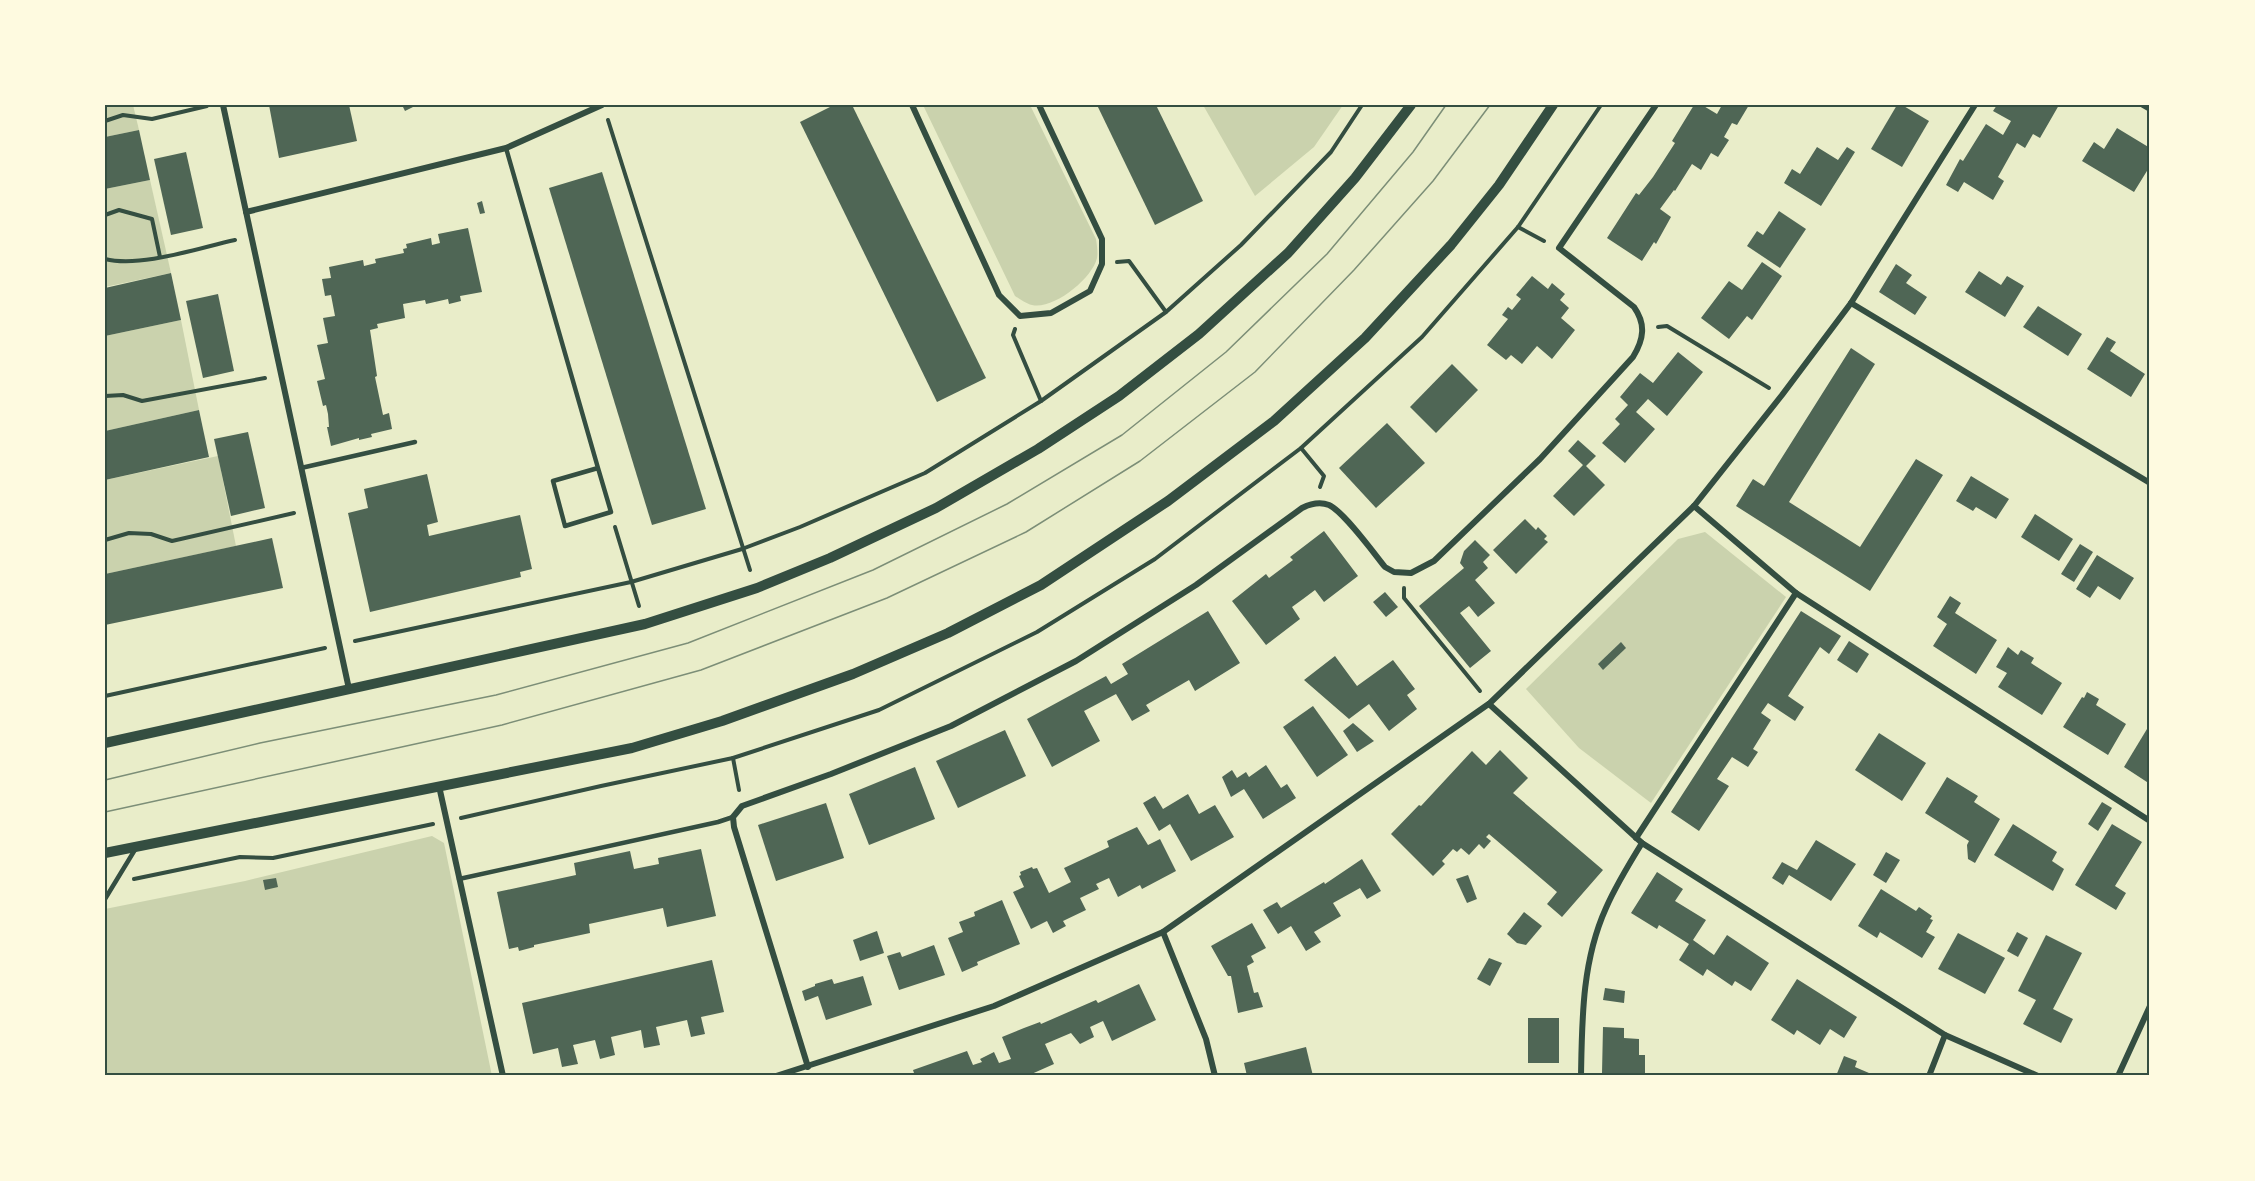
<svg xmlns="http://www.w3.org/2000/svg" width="2255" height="1181" font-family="Jost,sans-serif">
<rect width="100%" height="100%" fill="#e9edc9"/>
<!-- green -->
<g fill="#cad2ad">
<path d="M105,105H133L139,130L105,137Z"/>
<path d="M923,105H1030L1096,239C1097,245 1098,253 1097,258C1092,279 1053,310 1032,305C1026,304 1020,299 1015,296Z"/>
<path d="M1203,105H1343L1314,147L1255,196Z"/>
<path d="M150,180L171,273L105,287V189Z"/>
<path d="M181,320L199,410L105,431V336Z"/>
<path d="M218,456L236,546L105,574V480Z"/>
<path d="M1705,532L1786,597L1651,803L1579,748L1526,689L1678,539Z"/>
<path d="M432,836L444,843L492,1076H105V909L245,881Z"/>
</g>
<!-- building -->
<g fill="#4f6655">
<path d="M269,105H349L357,141L279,158Z"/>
<path d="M402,105H417L405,111Z"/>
<path d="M834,105H852L986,378L937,402L800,122Z"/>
<path d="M1097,105H1156L1203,201L1155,225Z"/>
<path d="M1694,105H1702L1717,114L1722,105H1749L1737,125L1732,123L1724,137L1729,140L1718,157L1711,153L1701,170L1692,164L1675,191L1674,190L1660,209L1671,217L1656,244L1654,242L1642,261L1607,238L1636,193L1639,195L1653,177L1675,143L1672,141Z"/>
<path d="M1897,105H1902L1929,121L1902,167L1871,149Z"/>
<path d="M1997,105H2059L2040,138L2033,134L2025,148L2017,143L1998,177L2004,181L1993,200L1964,182L1958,192L1946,185L1960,159L1963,161L1986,124L2003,135L2011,121L1993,111Z"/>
<path d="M2117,128L2150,148V166L2134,192L2082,161L2094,142L2104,149Z"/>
<path d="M139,130L150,180L105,189V137Z"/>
<path d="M1817,147L1838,160L1847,147L1855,152L1821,206L1784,183L1792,169L1800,174Z"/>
<path d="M186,152L203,228L171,235L154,159Z"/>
<path d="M602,172L706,509L652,525L549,188Z"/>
<path d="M482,201L485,213L480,214L477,203Z"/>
<path d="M1779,211L1806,229L1780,268L1747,246L1757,231L1763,235Z"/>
<path d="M468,228L482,292L460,296L461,301L449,304L448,299L426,304L425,300L403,304L405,318L377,324L378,328L370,330L377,376L375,377L383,415L389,413L392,429L371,434L372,437L359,440V438L331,446L327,427H329L328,414L326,405L323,406L317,381L325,379L317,345L328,343L323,318L335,316L331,295L325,296L322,279L331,278L329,267L363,260L364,266L376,263L375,259L404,253L403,249L407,248L406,244L431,238L432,245L440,243L438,234Z"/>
<path d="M1762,262L1782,276L1752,320L1747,316L1729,339L1701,318L1729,281L1742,290Z"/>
<path d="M1896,264L1912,275L1906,283L1927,297L1915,315L1879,292Z"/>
<path d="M1979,271L2001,285L2007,276L2024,286L2005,317L1965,292Z"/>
<path d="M171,273L181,320L105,336V288Z"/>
<path d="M1532,276L1548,289L1552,283L1565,294L1560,300L1569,308L1561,318L1575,330L1552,359L1537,346L1522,364L1511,355L1506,360L1487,345L1508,319L1502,315L1508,307L1512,310L1521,299L1516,295Z"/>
<path d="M218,294L234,371L203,378L186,301Z"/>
<path d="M2038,306L2082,334L2068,356L2023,327Z"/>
<path d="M2107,337L2116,342L2110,351L2145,374L2131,397L2087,369Z"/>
<path d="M1851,348L1875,364L1789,502L1860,547L1916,459L1943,475L1870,591L1736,506L1753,479L1764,486Z"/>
<path d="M1678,352L1703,372L1667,416L1648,399L1636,412L1655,429L1625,463L1602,443L1620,424L1615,419L1628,405L1620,397L1640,373L1653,383Z"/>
<path d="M1452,364L1478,390L1436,433L1410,407Z"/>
<path d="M199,410L209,457L105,480V431Z"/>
<path d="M1387,423L1425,463L1376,508L1339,468Z"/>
<path d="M248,432L265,508L231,516L214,439Z"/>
<path d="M1578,440L1596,456L1586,466L1605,485L1574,516L1553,496L1583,465L1568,451Z"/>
<path d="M427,474L438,522L427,525L429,536L520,515L532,569L520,572L521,577L370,612L348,513L368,508L364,489Z"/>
<path d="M1971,476L2009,499L1996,519L1976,507L1973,511L1956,501Z"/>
<path d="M2035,514L2073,539L2059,561L2021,537Z"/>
<path d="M1525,519L1536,530L1538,527L1547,536L1544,539L1548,542L1516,574L1493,550Z"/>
<path d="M1324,531L1358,576L1324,602L1315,590L1303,599L1292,607L1300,619L1266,645L1232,601L1266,574L1269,578L1293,560L1290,557Z"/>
<path d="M272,538L283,588L105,625V574Z"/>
<path d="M1475,540L1490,555L1483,562L1488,568L1475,580L1495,603L1478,617L1469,606L1460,613L1491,651L1470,668L1419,606L1464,568L1460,563L1464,551Z"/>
<path d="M2080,544L2093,552L2074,582L2061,574Z"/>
<path d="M2097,555L2134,578L2120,600L2098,586L2090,598L2076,589Z"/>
<path d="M1385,592L1398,607L1386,617L1373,602Z"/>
<path d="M1950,596L1961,603L1955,613L1997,640L1976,674L1933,646L1947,624L1937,617Z"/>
<path d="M1208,611L1240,663L1195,691L1189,680L1146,705L1150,711L1132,721L1116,694L1084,711L1100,741L1052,767L1027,719L1106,676L1111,684L1128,674L1122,664Z"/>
<path d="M1801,611L1841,636L1829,654L1820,647L1788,696L1804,707L1795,721L1768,703L1761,713L1771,720L1753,749L1758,752L1748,767L1732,757L1717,779L1729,786L1699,831L1671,812Z"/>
<path d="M1849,641L1869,654L1857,673L1837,660Z"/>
<path d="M1621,642L1626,648L1603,670L1598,664Z"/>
<path d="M2008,647L2018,655L2021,650L2034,658L2031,663L2062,683L2042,715L1998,687L2007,673L1996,667Z"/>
<path d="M1335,656L1357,686L1393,660L1415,689L1407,695L1417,709L1389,731L1369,704L1349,719L1304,680Z"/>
<path d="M2087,692L2099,699L2096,705L2126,724L2108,755L2063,727L2082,697L2084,698Z"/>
<path d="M1313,706L1348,755L1317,777L1283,727Z"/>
<path d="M1353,723L1374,741L1357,752L1343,731Z"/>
<path d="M2150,724V784L2124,767Z"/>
<path d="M1005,730L1026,776L958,808L936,761Z"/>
<path d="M1879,733L1926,763L1902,801L1855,770Z"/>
<path d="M1500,750L1528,778L1513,793L1603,870L1562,917L1547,904L1557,892L1489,834L1486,837L1491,841L1484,849L1479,844L1469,855L1461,848L1457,852L1453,849L1442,861L1445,864L1433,876L1391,834L1419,805L1421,806L1472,751L1486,765Z"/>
<path d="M1266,765L1281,788L1287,784L1296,798L1263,819L1244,789L1231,797L1222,777L1232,770L1237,778L1246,772L1249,777Z"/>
<path d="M915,767L935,819L869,845L849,794Z"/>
<path d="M1947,777L1978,796L1974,802L2000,819L1975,863L1968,859L1967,845L1969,841L1925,813Z"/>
<path d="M1188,794L1199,814L1215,805L1234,837L1191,861L1170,824L1159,831L1143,803L1155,796L1163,809Z"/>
<path d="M2102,802L2112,808L2098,831L2088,824Z"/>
<path d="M826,803L844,858L776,881L758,825Z"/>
<path d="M2013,824L2057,852L2052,861L2064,869L2053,891L1994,855Z"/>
<path d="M2112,824L2142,842L2115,886L2126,893L2116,910L2075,885Z"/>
<path d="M1137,827L1148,845L1160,839L1176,871L1142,889L1140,885L1118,897L1109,878L1096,884L1099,889L1080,898L1086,910L1063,921L1066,926L1053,933L1047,921L1031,929L1013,892L1024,887L1019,876L1021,875L1020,872L1032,867L1033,869L1037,868L1049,893L1071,882L1064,868L1109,847L1107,841Z"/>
<path d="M1816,840L1856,864L1831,901L1789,875L1783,885L1772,878L1782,862L1797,870Z"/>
<path d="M701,849L716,916L667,927L663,908L589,924L590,933L534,945V947L519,951L518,947L509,949L497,892L576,875L574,863L630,851L634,869L659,864L658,858Z"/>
<path d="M1886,852L1900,860L1886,883L1873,875Z"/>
<path d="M1362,859L1381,891L1367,899L1360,888L1333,903L1341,916L1314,932L1321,942L1306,951L1291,926L1278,934L1263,910L1277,902L1281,908L1324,882L1325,884Z"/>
<path d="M1657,872L1683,889L1675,901L1706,920L1693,940L1714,955L1727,935L1769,963L1751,991L1735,981L1732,986L1707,969L1703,976L1679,960L1689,944L1659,925L1657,929L1631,913Z"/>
<path d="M1468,875L1477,899L1467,903L1456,879Z"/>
<path d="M276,878L278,887L265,890L263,880Z"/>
<path d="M1881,889L1916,911L1919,907L1932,916L1930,919L1933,920L1926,932L1935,937L1922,958L1880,932L1877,938L1858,926Z"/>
<path d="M1002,900L1020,944L977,962L978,965L962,972L948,938L963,932L959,922L975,916L974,912Z"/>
<path d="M1524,912L1542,926L1526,945L1517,943L1507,934Z"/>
<path d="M1252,923L1266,948L1251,956L1254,962L1247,966L1254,993L1258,992L1263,1007L1238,1013L1231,976H1228L1211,946Z"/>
<path d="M877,931L884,953L860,961L853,940Z"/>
<path d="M2017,932L2028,938L2018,957L2007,951Z"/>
<path d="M1958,933L2005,958L1985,994L1938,969Z"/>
<path d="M2046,935L2082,953L2053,1009L2073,1019L2061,1043L2023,1024L2036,1000L2018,991Z"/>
<path d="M934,945L945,975L899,990L887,956L900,952L902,957Z"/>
<path d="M1489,958L1502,963L1490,986L1477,979Z"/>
<path d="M712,960L724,1012L701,1017L705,1034L691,1037L687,1020L656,1027L660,1045L644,1048L641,1030L611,1037L615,1055L600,1059L595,1040L573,1045L578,1064L562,1067L558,1048L533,1054L522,1003Z"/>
<path d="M863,976L872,1005L826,1020L818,996L805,1001L802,991L815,986V984L832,979L834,984Z"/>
<path d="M1797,979L1857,1017L1844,1038L1830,1029L1820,1045L1797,1030L1794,1035L1771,1020Z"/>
<path d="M1139,984L1156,1020L1112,1041L1103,1021L1090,1027L1094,1037L1080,1044L1071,1033L1045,1044L1054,1064L1027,1076H915L913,1070L967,1051L973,1065L982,1062L980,1059L994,1052L999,1063L1011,1059L1002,1037L1024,1028L1040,1022L1041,1024L1096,1000L1098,1003Z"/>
<path d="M1605,988L1625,991L1624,1003L1603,1000Z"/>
<rect x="1528" y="1018" width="31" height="45"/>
<path d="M1603,1027L1624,1028V1038L1639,1039V1055H1645V1074L1602,1073Z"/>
<path d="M1306,1047L1313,1076H1247L1244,1063Z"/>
<path d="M1844,1056L1857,1061L1855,1067L1876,1076H1836Z"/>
</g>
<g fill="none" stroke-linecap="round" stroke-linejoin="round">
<!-- path -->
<g stroke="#344e41" stroke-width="4">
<path d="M608,120L750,570"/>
<path d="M105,121L123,115L152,119L207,106"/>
<path d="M105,215L119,210L152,219L160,257"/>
<path d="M1518,227L1544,241"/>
<path d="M105,259C141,268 198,248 235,240"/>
<path d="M1117,262L1129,261L1166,312"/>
<path d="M1658,327L1667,326L1769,388"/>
<path d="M1015,329L1013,335L1041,401"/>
<path d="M105,396L123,395L142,401L265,378"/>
<path d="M1301,448L1324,476L1320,487"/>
<path d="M615,527L639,606"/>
<path d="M105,540L129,533L151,534L172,541L294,513"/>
<path d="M1404,588V598L1480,691"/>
<path d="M355,641L631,582L742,549L800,527L925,473L1041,401L1166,312L1241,245L1331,152L1362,105"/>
<path d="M105,696L325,648"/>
<path d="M733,758L739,790"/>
<path d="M461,818L601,786L733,758L879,710L1037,632L1155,559L1301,448L1422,337L1518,227L1601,105"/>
<path d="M134,879L240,857L273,858L433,824"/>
</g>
<!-- service -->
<g stroke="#344e41" stroke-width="4.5">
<path d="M506,148L598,468L611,512L565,526L553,481L598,468"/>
<path d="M301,468L415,442"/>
<path d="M459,879L718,822L733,817"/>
<path d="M105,899L136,848"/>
</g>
<!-- minor -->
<g stroke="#344e41" stroke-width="6">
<path d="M223,105L349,689"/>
<path d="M912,105L999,295L1020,316L1051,313L1090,291L1102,264V239L1039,105"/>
<path d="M2143,105L2150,109"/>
<path d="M246,212L506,148L602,105"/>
<path d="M1851,303L2150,483"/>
<path d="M1694,506L1796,593L2150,821"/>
<path d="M1489,704L1642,843L1945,1035L2038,1076"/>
<path d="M439,786L503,1076"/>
<path d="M1636,838L1796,593"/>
<path d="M1163,932L1206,1039L1215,1076"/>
<path d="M808,1067L734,827L733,817L742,806L831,774L951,726L1076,661L1196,585L1302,508C1310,504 1319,501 1329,505C1344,512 1373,552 1385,567L1394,572L1411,573L1434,561L1540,459L1633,357C1644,339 1646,324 1634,307L1559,248L1656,105"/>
<path d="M776,1076L994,1006L1163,932L1490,703L1694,506L1782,395L1851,303L1975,105"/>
<path d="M1581,1076C1582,1019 1582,961 1606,908C1616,885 1629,864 1642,843"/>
<path d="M1929,1076L1945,1035"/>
<path d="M2118,1076L2150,1006"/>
</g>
<!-- tertiary -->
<g stroke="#344e41" stroke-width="10">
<path d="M105,743L645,624L757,588L830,558L936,508L1038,449L1119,396L1199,334L1288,253L1355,178L1411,105"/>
<path d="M105,853L632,748L722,721L853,674L948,633L1041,585L1168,501L1274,421L1365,338L1451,245L1499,185L1553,105"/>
</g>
<!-- tram -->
<g stroke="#7c8e77" stroke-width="1.5">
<path d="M105,780L260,743L496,695L688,643L873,570L1007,504L1122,435L1226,352L1327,254L1413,152L1446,105"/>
<path d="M105,812L502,725L701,670L887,598L1026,532L1140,461L1255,372L1354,270L1433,181L1490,105"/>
</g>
</g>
<!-- border -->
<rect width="2255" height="1181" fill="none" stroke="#fefae0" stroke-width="213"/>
<rect x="106" y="106" width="2042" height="968" fill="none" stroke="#344e41" stroke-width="2"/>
</svg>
